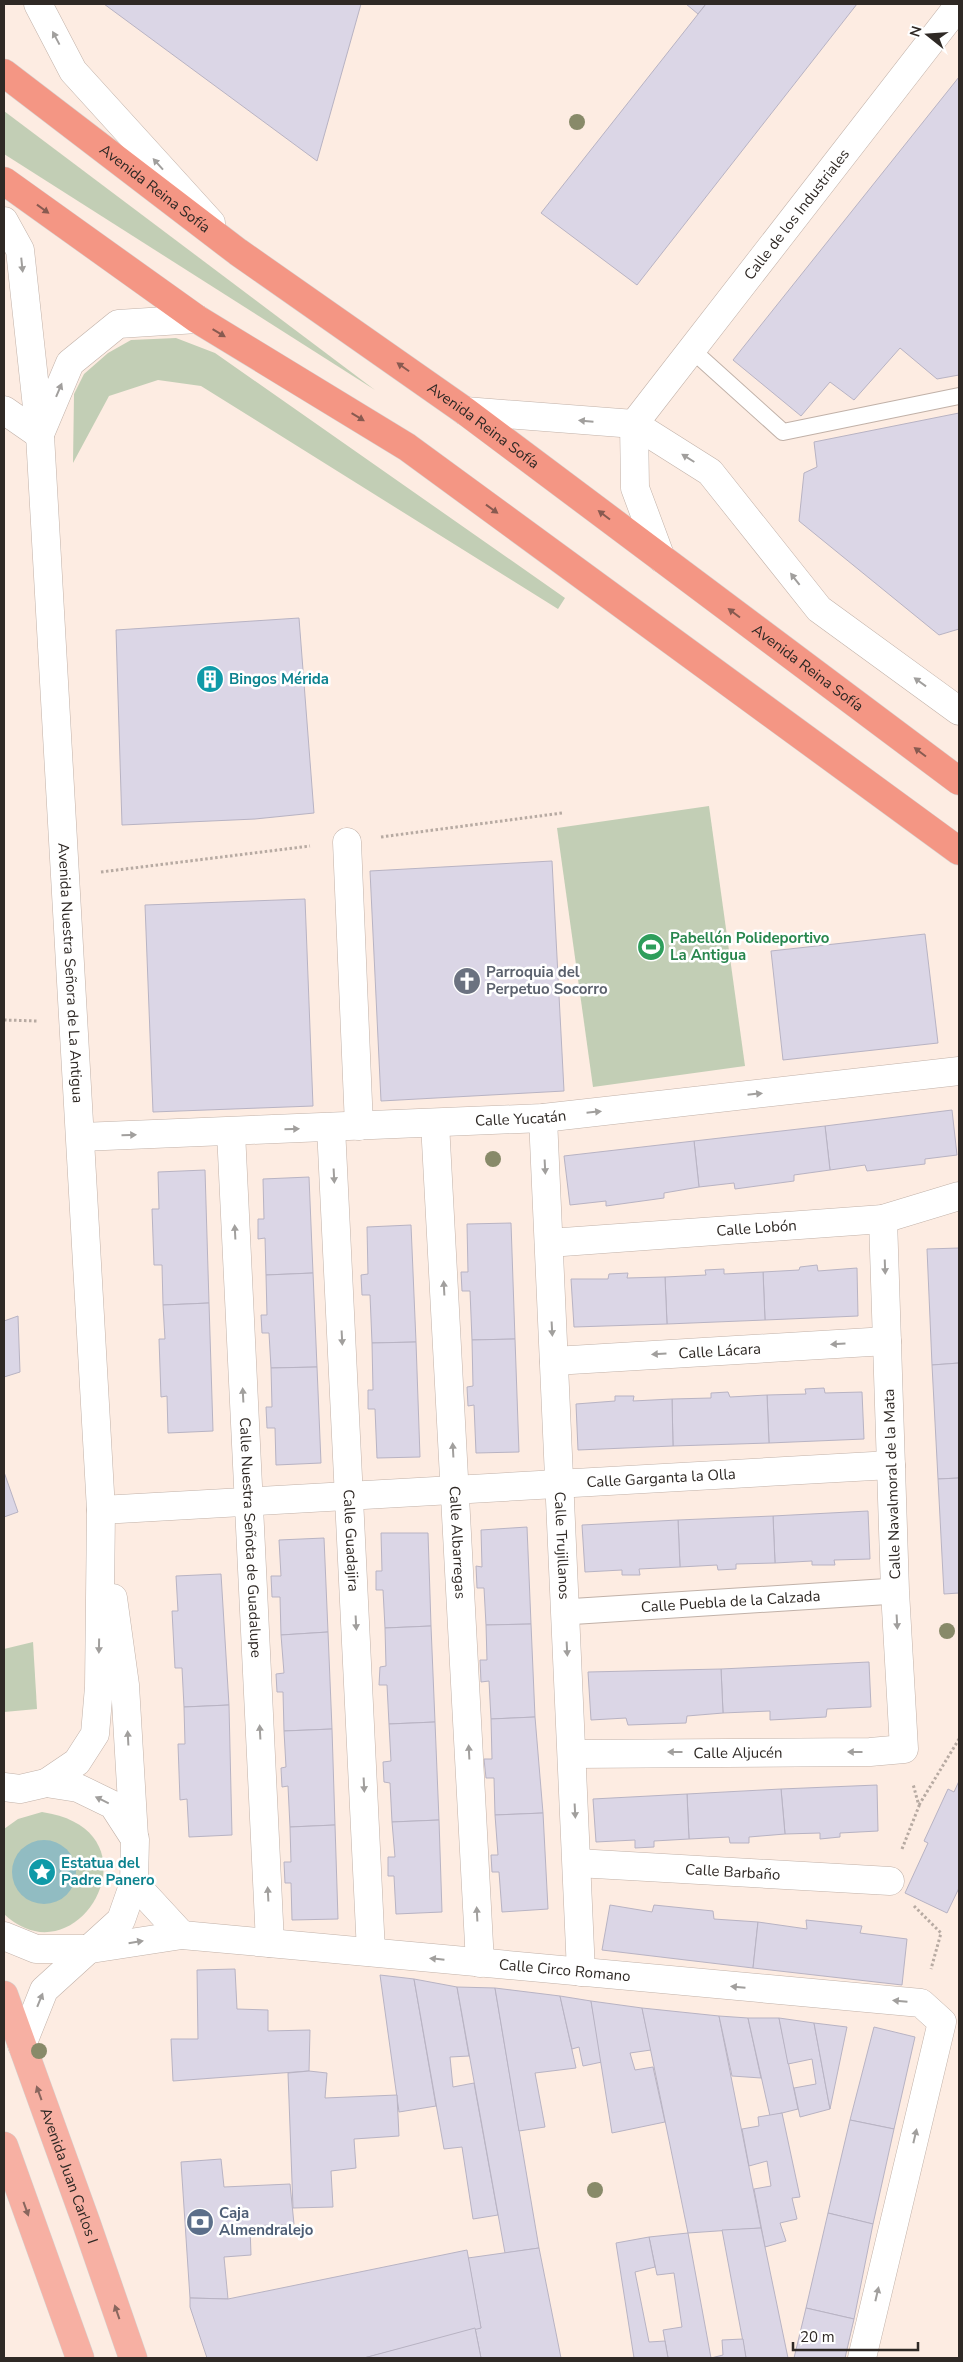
<svg xmlns="http://www.w3.org/2000/svg" width="963" height="2362" font-family="'Nunito Sans',sans-serif">
<rect width="100%" height="100%" fill="#fdece2"/>
<!-- green -->
<g fill="#c2ceb5">
<path d="M4,111L375,390L4,154Z"/>
<path d="M176,338L215,353L565,598L558,609L201,386L158,380L109,396L73,463L74,394L84,374L108,353L131,340Z"/>
<path d="M709,806L745,1066L593,1087L557,828Z"/>
<path d="M33,1642L37,1709L4,1712V1649Z"/>
<path d="M42,1812C165,1830 78,1984 4,1914V1829L18,1819Z"/>
</g>
<!-- water -->
<circle fill="#91bcc2" cx="44" cy="1872" r="32"/>
<!-- building -->
<g fill="#dbd6e6" stroke="#b8b3c3">
<path d="M104,4H361L317,161Z"/>
<path d="M686,4H706L698,14Z"/>
<path d="M706,4H857L637,285L541,213Z"/>
<path d="M959,77V375L937,379L900,348L854,400L830,382L801,416L733,360Z"/>
<path d="M959,413V629L939,635L799,521L804,473L817,467L814,442Z"/>
<path d="M299,618L314,813L255,819L122,825L116,630Z"/>
<path d="M552,861L564,1091L381,1101L370,871Z"/>
<path d="M305,899L313,1106L153,1112L145,905Z"/>
<path d="M925,934L938,1043L783,1060L771,951Z"/>
<path d="M952,1110L957,1155L925,1159V1164L867,1171L865,1165L830,1170L825,1126Z"/>
<path d="M825,1126L830,1170L794,1175V1181L735,1189L734,1183L699,1187L694,1141Z"/>
<path d="M694,1141L699,1187L664,1193V1198L606,1206V1201L570,1205L564,1156Z"/>
<path d="M205,1170L209,1303L163,1305L162,1265H154L152,1209H159L158,1172Z"/>
<path d="M309,1177L313,1273L266,1275L265,1238L258,1239V1219H264L263,1179Z"/>
<path d="M511,1223L515,1339L472,1340L470,1291H462L461,1272H468L467,1224Z"/>
<path d="M411,1225L416,1342L372,1343L370,1295H362L361,1275L368,1274L367,1227Z"/>
<path d="M959,1248V1363L932,1365L927,1249Z"/>
<path d="M817,1265L818,1271L857,1268L858,1316L765,1320L763,1272L799,1270L800,1267Z"/>
<path d="M724,1269V1274L763,1272L765,1320L667,1324L665,1277L706,1275L705,1270Z"/>
<path d="M313,1273L317,1367L271,1368L269,1333H262L261,1315H267L266,1275Z"/>
<path d="M628,1273L627,1278L665,1277L667,1324L574,1327L571,1279H608L609,1274Z"/>
<path d="M209,1303L213,1431L168,1433L167,1396L161,1397L159,1339H165L163,1305Z"/>
<path d="M18,1316L20,1372L4,1377V1321Z"/>
<path d="M515,1339L519,1452L476,1453L474,1405L468,1406L467,1387L473,1386L472,1340Z"/>
<path d="M416,1342L420,1457L377,1458L375,1409H368V1390H373L372,1343Z"/>
<path d="M959,1363V1478L938,1479L932,1365Z"/>
<path d="M317,1367L321,1463L276,1465L275,1428H267L266,1407H272L271,1368Z"/>
<path d="M824,1388L825,1393L862,1392L864,1439L769,1443L767,1395L806,1394L805,1389Z"/>
<path d="M728,1392L730,1397L767,1395L769,1443L673,1446L672,1399L711,1398V1393Z"/>
<path d="M615,1396H634L633,1401L672,1399L673,1446L578,1450L576,1404L615,1401Z"/>
<path d="M4,1472L18,1512L4,1517Z"/>
<path d="M959,1478V1593L944,1594L938,1479Z"/>
<path d="M868,1511L870,1559L834,1560L835,1565H812V1561L775,1563L773,1516Z"/>
<path d="M773,1516L775,1563L736,1564V1569L718,1570L717,1565L680,1567L678,1520Z"/>
<path d="M678,1520L680,1567L639,1569L640,1575H622V1570L585,1572L582,1525Z"/>
<path d="M527,1527L531,1624L486,1625L484,1588H477L476,1566L482,1567L481,1530Z"/>
<path d="M381,1533H428L431,1626L385,1628L383,1590H376V1571H382Z"/>
<path d="M324,1538L328,1632L281,1635L280,1597H272L271,1576H281L279,1540Z"/>
<path d="M221,1574L229,1705L184,1707L182,1668H175L172,1611H178L176,1576Z"/>
<path d="M531,1624L535,1717L491,1719L489,1681L481,1682L480,1660H487L486,1625Z"/>
<path d="M431,1626L435,1722L389,1724L387,1685H379L380,1667L386,1666L385,1628Z"/>
<path d="M328,1632L332,1729L284,1731L283,1692H277L276,1674L284,1673L281,1635Z"/>
<path d="M869,1662L871,1707L827,1709L826,1717L770,1720V1711L723,1713L721,1669Z"/>
<path d="M721,1669L723,1713L687,1716L686,1723L628,1725L626,1718L591,1720L588,1672Z"/>
<path d="M229,1705L232,1835L189,1837L187,1799L180,1800L178,1744H185L184,1707Z"/>
<path d="M535,1717L543,1813L495,1815L494,1778H486L484,1759H492L491,1719Z"/>
<path d="M435,1722L439,1820L392,1822L390,1783L384,1782L383,1762L391,1761L389,1724Z"/>
<path d="M332,1729L335,1825L290,1827L288,1786L282,1787L281,1768L286,1767L284,1731Z"/>
<path d="M959,1781V1888L947,1913L905,1893L928,1843L924,1841L948,1789L954,1792Z"/>
<path d="M877,1785L878,1831L840,1833V1837L820,1839V1833L785,1834L781,1789Z"/>
<path d="M781,1789L785,1834L749,1837V1843H730L729,1837L689,1839L687,1794Z"/>
<path d="M687,1794L689,1839L654,1841V1847L635,1848V1840L596,1842L593,1799Z"/>
<path d="M543,1813L548,1909L502,1912L499,1872H492L491,1855H498L495,1815Z"/>
<path d="M439,1820L442,1912L396,1914L394,1876H388V1857H395L392,1822Z"/>
<path d="M335,1825L338,1919L292,1920L291,1883H285L284,1862H291L290,1827Z"/>
<path d="M610,1905L652,1912L654,1905L713,1911L714,1919L758,1922L753,1968L602,1950Z"/>
<path d="M806,1920L862,1926L860,1933L907,1939L902,1985L753,1968L758,1922L807,1929Z"/>
<path d="M235,1969L237,2009L268,2010V2031L310,2030L309,2071L173,2081L171,2039H198L197,1970Z"/>
<path d="M380,1975L414,1979L436,2106L399,2112Z"/>
<path d="M414,1979L457,1987L469,2056L450,2057L453,2087L474,2083L498,2215L473,2219L462,2147L444,2149Z"/>
<path d="M457,1987L495,1988L539,2248L505,2253Z"/>
<path d="M495,1988L560,1996L576,2068L535,2073L545,2127L519,2131Z"/>
<path d="M560,1996L591,2001L602,2062L583,2066L579,2047L572,2049Z"/>
<path d="M591,2001L642,2008L651,2050L630,2053L635,2070L653,2067L665,2122L612,2133Z"/>
<path d="M642,2008L719,2016L761,2228L688,2233Z"/>
<path d="M719,2016L748,2018L761,2078L732,2076Z"/>
<path d="M748,2018H779L798,2109L770,2116Z"/>
<path d="M779,2018L814,2023L830,2109L800,2117L794,2088L816,2084L812,2059L788,2064Z"/>
<path d="M814,2023L847,2027L830,2109Z"/>
<path d="M874,2027L915,2037L894,2129L850,2120Z"/>
<path d="M309,2071L327,2073L325,2098L397,2095L399,2136L354,2139L356,2168L331,2171L333,2207L293,2208L288,2073Z"/>
<path d="M782,2113L800,2197L792,2198L797,2219L780,2223L786,2241L765,2247L754,2189L771,2186L767,2161L749,2166L742,2129L759,2126L758,2117Z"/>
<path d="M850,2120L894,2129L873,2224L828,2213Z"/>
<path d="M221,2159L224,2187L290,2184L294,2224L250,2226L251,2255L224,2257L228,2299L190,2298L181,2162Z"/>
<path d="M828,2213L873,2224L854,2319L806,2308Z"/>
<path d="M761,2228L765,2247L788,2358H746L722,2230Z"/>
<path d="M688,2233L711,2358H668L665,2341L663,2330L682,2327L674,2273L657,2275L649,2237Z"/>
<path d="M649,2237L655,2267L635,2272L649,2342L665,2341L668,2358H634L616,2243Z"/>
<path d="M539,2248L561,2358H481L475,2328H481L468,2258Z"/>
<path d="M467,2250L481,2328L364,2358H207L190,2307V2298L228,2299Z"/>
<path d="M806,2308L854,2319L845,2358H794Z"/>
<path d="M475,2328L481,2358H364Z"/>
<path d="M743,2339L746,2358H711L723,2355L722,2340Z"/>
</g>
<g fill="none" stroke-linecap="round" stroke-linejoin="round">
<!-- service casing -->
<g stroke="#c1b1a8" stroke-width="18">
<path id="service" d="M692,350L783,432L959,396"/>
</g>
<!-- pedestrian casing -->
<g stroke="#c1b1a8" stroke-width="27">
<g id="pedestrian">
<path id="s1" d="M565,1612L895,1591"/>
</g>
</g>
<!-- minor casing -->
<g stroke="#c1b1a8" stroke-width="29">
<g id="minor">
<path id="s2" d="M4,221L20,250L40,435L101,1510L99,1687L95,1734L77,1762L46,1783"/>
<path d="M4,410L40,435"/>
<path d="M465,411L634,424L710,472L819,609L959,711"/>
<path d="M40,434L70,363L118,324L197,319"/>
<path id="s3" d="M661,558L635,488L634,424L959,5"/>
<path d="M347,842L359,1126"/>
<path id="s4" d="M543,1118L581,1972"/>
<path id="s5" d="M435,1123L480,1963"/>
<path id="s6" d="M331,1127L371,1952"/>
<path id="s7" d="M231,1132L270,1943"/>
<path id="s8" d="M81,1137L543,1118L959,1071"/>
<path id="s9" d="M549,1243L883,1219L959,1196"/>
<path id="s10" d="M554,1361L887,1341"/>
<path id="s11" d="M101,1510L891,1465"/>
<path d="M113,1598L125,1685L134,1837"/>
<path id="s12" d="M572,1754L870,1752L904,1749L895,1591L883,1219"/>
<path d="M4,1787L20,1789L46,1783L78,1788L113,1805L135,1839L134,1883L121,1920L44,1990L22,2045"/>
<path id="s13" d="M577,1863L890,1881"/>
<path d="M134,1883L182,1935"/>
<path id="s14" d="M4,1936L36,1949H91L182,1935L921,2003L942,2022L862,2358"/>
</g>
</g>
<!-- tertiary casing -->
<g stroke="#c1b1a8" stroke-width="29">
<path id="tertiary" d="M38,4L73,71L211,223"/>
</g>
<!-- primary casing -->
<g stroke="#d5d4d3" stroke-width="29">
<g id="primary">
<path id="s15" d="M4,1995L86,2222L133,2358"/>
<path d="M4,2146L80,2358"/>
</g>
</g>
<!-- trunk casing -->
<g stroke="#d5d4d3" stroke-width="29">
<g id="trunk">
<path id="s16" d="M4,73L238,252L465,411L959,781"/>
<path d="M4,181L197,319L407,447L959,851"/>
</g>
</g>
<!-- path -->
<g stroke="#b7aaa2" stroke-width="3" stroke-dasharray="2.5 2.5" stroke-linecap="butt">
<path d="M381,837L562,813"/>
<path d="M101,872L310,846"/>
<path d="M4,1020L38,1021"/>
<path d="M919,1805L959,1739"/>
<path d="M902,1849L919,1806L913,1784"/>
<path d="M914,1906L941,1933L931,1969"/>
</g>
<!-- service -->
<use href="#service" stroke="#fff" stroke-width="16"/>
<!-- pedestrian -->
<use href="#pedestrian" stroke="#fff" stroke-width="25"/>
<!-- minor -->
<use href="#minor" stroke="#fff" stroke-width="28"/>
<!-- tertiary -->
<use href="#tertiary" stroke="#fff" stroke-width="28"/>
<!-- primary -->
<use href="#primary" stroke="#f7b0a3" stroke-width="28"/>
<!-- trunk -->
<use href="#trunk" stroke="#f49684" stroke-width="28"/>
</g>
<!-- trees -->
<g fill="#888a69">
<circle cx="577" cy="122" r="8"/>
<circle cx="493" cy="1159" r="8"/>
<circle cx="947" cy="1631" r="8"/>
<circle cx="39" cy="2051" r="8"/>
<circle cx="595" cy="2190" r="8"/>
</g>
<!-- one-way arrows -->
<defs><path id="oneway-solid" d="M-6-.8H1V-3.2L6.5 0L1 3.2V.8H-6Z" transform="scale(1.25)"/></defs>
<g fill="#a19f9d">
<use href="#oneway-solid" transform="translate(56 38) rotate(-118)"/>
<use href="#oneway-solid" transform="translate(158 164) rotate(-132)"/>
<use href="#oneway-solid" transform="translate(22 265) rotate(84)"/>
<use href="#oneway-solid" transform="translate(59 390) rotate(-67)"/>
<use href="#oneway-solid" transform="translate(586 421) rotate(-175)"/>
<use href="#oneway-solid" transform="translate(688 458) rotate(-148)"/>
<use href="#oneway-solid" transform="translate(795 579) rotate(-128)"/>
<use href="#oneway-solid" transform="translate(920 682) rotate(-144)"/>
<use href="#oneway-solid" transform="translate(755 1094) rotate(-6)"/>
<use href="#oneway-solid" transform="translate(594 1112) rotate(-6)"/>
<use href="#oneway-solid" transform="translate(292 1129) rotate(-2)"/>
<use href="#oneway-solid" transform="translate(129 1135) rotate(-2)"/>
<use href="#oneway-solid" transform="translate(545 1167) rotate(87)"/>
<use href="#oneway-solid" transform="translate(334 1176) rotate(87)"/>
<use href="#oneway-solid" transform="translate(235 1232) rotate(-93)"/>
<use href="#oneway-solid" transform="translate(885 1267) rotate(88)"/>
<use href="#oneway-solid" transform="translate(444 1288) rotate(-93)"/>
<use href="#oneway-solid" transform="translate(552 1329) rotate(87)"/>
<use href="#oneway-solid" transform="translate(342 1338) rotate(87)"/>
<use href="#oneway-solid" transform="translate(838 1344) rotate(177)"/>
<use href="#oneway-solid" transform="translate(659 1354) rotate(177)"/>
<use href="#oneway-solid" transform="translate(243 1395) rotate(-93)"/>
<use href="#oneway-solid" transform="translate(453 1450) rotate(-93)"/>
<use href="#oneway-solid" transform="translate(897 1622) rotate(87)"/>
<use href="#oneway-solid" transform="translate(356 1623) rotate(87)"/>
<use href="#oneway-solid" transform="translate(99 1646) rotate(91)"/>
<use href="#oneway-solid" transform="translate(567 1649) rotate(87)"/>
<use href="#oneway-solid" transform="translate(260 1732) rotate(-93)"/>
<use href="#oneway-solid" transform="translate(128 1738) rotate(-93)"/>
<use href="#oneway-solid" transform="translate(469 1752) rotate(-93)"/>
<use href="#oneway-solid" transform="translate(675 1752) rotate(180)"/>
<use href="#oneway-solid" transform="translate(855 1752) rotate(180)"/>
<use href="#oneway-solid" transform="translate(364 1785) rotate(87)"/>
<use href="#oneway-solid" transform="translate(102 1800) rotate(-154)"/>
<use href="#oneway-solid" transform="translate(575 1811) rotate(87)"/>
<use href="#oneway-solid" transform="translate(268 1894) rotate(-93)"/>
<use href="#oneway-solid" transform="translate(477 1914) rotate(-93)"/>
<use href="#oneway-solid" transform="translate(136 1942) rotate(-9)"/>
<use href="#oneway-solid" transform="translate(437 1959) rotate(-174)"/>
<use href="#oneway-solid" transform="translate(738 1987) rotate(-175)"/>
<use href="#oneway-solid" transform="translate(40 2000) rotate(-68)"/>
<use href="#oneway-solid" transform="translate(900 2001) rotate(-175)"/>
<use href="#oneway-solid" transform="translate(915 2136) rotate(-77)"/>
<use href="#oneway-solid" transform="translate(877 2294) rotate(-77)"/>
</g>
<g fill="#885a50">
<use href="#oneway-solid" transform="translate(43 209) rotate(36)"/>
<use href="#oneway-solid" transform="translate(219 333) rotate(31)"/>
<use href="#oneway-solid" transform="translate(403 367) rotate(-145)"/>
<use href="#oneway-solid" transform="translate(358 417) rotate(31)"/>
<use href="#oneway-solid" transform="translate(492 509) rotate(36)"/>
<use href="#oneway-solid" transform="translate(604 515) rotate(-143)"/>
<use href="#oneway-solid" transform="translate(734 613) rotate(-143)"/>
<use href="#oneway-solid" transform="translate(920 752) rotate(-143)"/>
</g>
<g fill="#89665e">
<use href="#oneway-solid" transform="translate(39 2093) rotate(-110)"/>
<use href="#oneway-solid" transform="translate(26 2209) rotate(70)"/>
<use href="#oneway-solid" transform="translate(117 2312) rotate(-109)"/>
</g>
<!-- icons -->
<defs>
<g id="building-disc" transform="scale(1.4375)"><circle r="9.5" fill="#0f9aa8" stroke="#fff"/><path d="M-4-6H4V6H1V3H-1V6H-4ZM-2.5-4.3h1.7v1.8h-1.7ZM.8-4.3h1.7v1.8H.8ZM-2.5-1h1.7V.8h-1.7ZM.8-1h1.7V.8H.8Z" fill="#fff"/></g>
<g id="stadium-disc" transform="scale(1.4375)"><circle r="9.5" fill="#2e9e5b" stroke="#fff"/><path d="M0-5a6.5 5 0 1 0 0 10a6.5 5 0 1 0 0-10ZM-3.5-1.8h7v3.6h-7Z" fill="#fff"/></g>
<g id="church-disc" transform="scale(1.4375)"><circle r="9.5" fill="#6b7280" stroke="#fff"/><path d="M-1.2-6h2.4v3.5h3.3v2.4h-3.3V6h-2.4V-.1h-3.3v-2.4h3.3Z" fill="#fff"/></g>
<g id="sight-disc" transform="scale(1.4375)"><circle r="9.5" fill="#0f9aa8" stroke="#fff"/><path d="M0-6L1.8-2.2L6-1.7L2.9 1.2L3.7 5.4L0 3.3L-3.7 5.4L-2.9 1.2L-6-1.7L-1.8-2.2Z" fill="#fff"/></g>
<g id="bank-disc" transform="scale(1.4375)"><circle r="9.5" fill="#5c6f8a" stroke="#fff"/><path d="M-6-4H6V4H-6ZM0-2.3a2.3 2.3 0 1 0 0 4.6a2.3 2.3 0 1 0 0-4.6Z" fill="#fff"/></g>
</defs>
<g fill-rule="evenodd">
<use href="#building-disc" x="210" y="679"/>
<use href="#stadium-disc" x="651" y="947"/>
<use href="#church-disc" x="467" y="981"/>
<use href="#sight-disc" x="42" y="1872"/>
<use href="#bank-disc" x="200" y="2222"/>
</g>
<g text-anchor="middle" stroke-width="5" stroke-linejoin="round" paint-order="stroke">
<!-- street labels -->
<g font-size="15" fill="#2f2925" stroke="#fff">
<text dy="5" stroke="none"><textPath href="#s16" startOffset="190">Avenida Reina Sofía</textPath></text>
<text dy="5" stroke="none"><textPath href="#s3" startOffset="404">Calle de los Industriales</textPath></text>
<text dy="5" stroke="none"><textPath href="#s16" startOffset="595">Avenida Reina Sofía</textPath></text>
<text dy="5" stroke="none"><textPath href="#s16" startOffset="1000">Avenida Reina Sofía</textPath></text>
<text dy="5" stroke="none"><textPath href="#s2" startOffset="758">Avenida Nuestra Señora de La Antigua</textPath></text>
<text dy="5" stroke="none"><textPath href="#s8" startOffset="440">Calle Yucatán</textPath></text>
<text dy="5" stroke="none"><textPath href="#s9" startOffset="208">Calle Lobón</textPath></text>
<text dy="5" stroke="none"><textPath href="#s10" startOffset="166">Calle Lácara</textPath></text>
<text dy="5" stroke="none"><textPath href="#s11" startOffset="561">Calle Garganta la Olla</textPath></text>
<text transform="translate(892 1484) rotate(-92)" y="5">Calle Navalmoral de la Mata</text>
<text dy="5" stroke="none"><textPath href="#s7" startOffset="406">Calle Nuestra Señota de Guadalupe</textPath></text>
<text dy="5" stroke="none"><textPath href="#s6" startOffset="414">Calle Guadajira</textPath></text>
<text dy="5" stroke="none"><textPath href="#s5" startOffset="420">Calle Albarregas</textPath></text>
<text dy="5" stroke="none"><textPath href="#s4" startOffset="428">Calle Trujillanos</textPath></text>
<text dy="5" stroke="none"><textPath href="#s1" startOffset="166">Calle Puebla de la Calzada</textPath></text>
<text dy="5" stroke="none"><textPath href="#s12" startOffset="166">Calle Aljucén</textPath></text>
<text dy="5" stroke="none"><textPath href="#s13" startOffset="156">Calle Barbaño</textPath></text>
<text dy="5" stroke="none"><textPath href="#s14" startOffset="566">Calle Circo Romano</textPath></text>
<text dy="5" stroke="none"><textPath href="#s15" startOffset="192">Avenida Juan Carlos I</textPath></text>
</g>
<!-- culture labels -->
<g font-size="15" font-weight="bold" fill="#0d838f" stroke="#fff" text-anchor="start">
<text x="229" y="684">Bingos Mérida</text>
<text x="61" y="1868">Estatua del<tspan x="61" dy="17">Padre Panero</tspan></text>
</g>
<!-- leisure labels -->
<g font-size="15" font-weight="bold" fill="#27864d" stroke="#fff" text-anchor="start">
<text x="670" y="943">Pabellón Polideportivo<tspan x="670" dy="17">La Antigua</tspan></text>
</g>
<!-- worship labels -->
<g font-size="15" font-weight="bold" fill="#5b616d" stroke="#fff" text-anchor="start">
<text x="486" y="977">Parroquia del<tspan x="486" dy="17">Perpetuo Socorro</tspan></text>
</g>
<!-- service labels -->
<g font-size="15" font-weight="bold" fill="#4e5e75" stroke="#fff" text-anchor="start">
<text x="219" y="2218">Caja<tspan x="219" dy="17">Almendralejo</tspan></text>
</g>
</g>
<!-- border -->
<rect width="963" height="2362" fill="none" stroke="#2f2925" stroke-width="10"/>
<!-- north arrow -->
<g transform="translate(928 35) rotate(287)" stroke="#ffffff" stroke-width="4" paint-order="stroke">
<path d="M0-4L9 19L0 12L-9 19Z" fill="#2f2925"/>
<text y="-8" font-size="14" font-weight="bold" text-anchor="middle" fill="#2f2925">N</text>
</g>
<!-- scale -->
<path d="M793 2342v8h125v-8" fill="none" stroke="#2f2925" stroke-width="2.5"/>
<text x="800" y="2342" font-size="15" fill="#2f2925" stroke="#ffffff" stroke-width="4" paint-order="stroke">20 m</text>
</svg>
